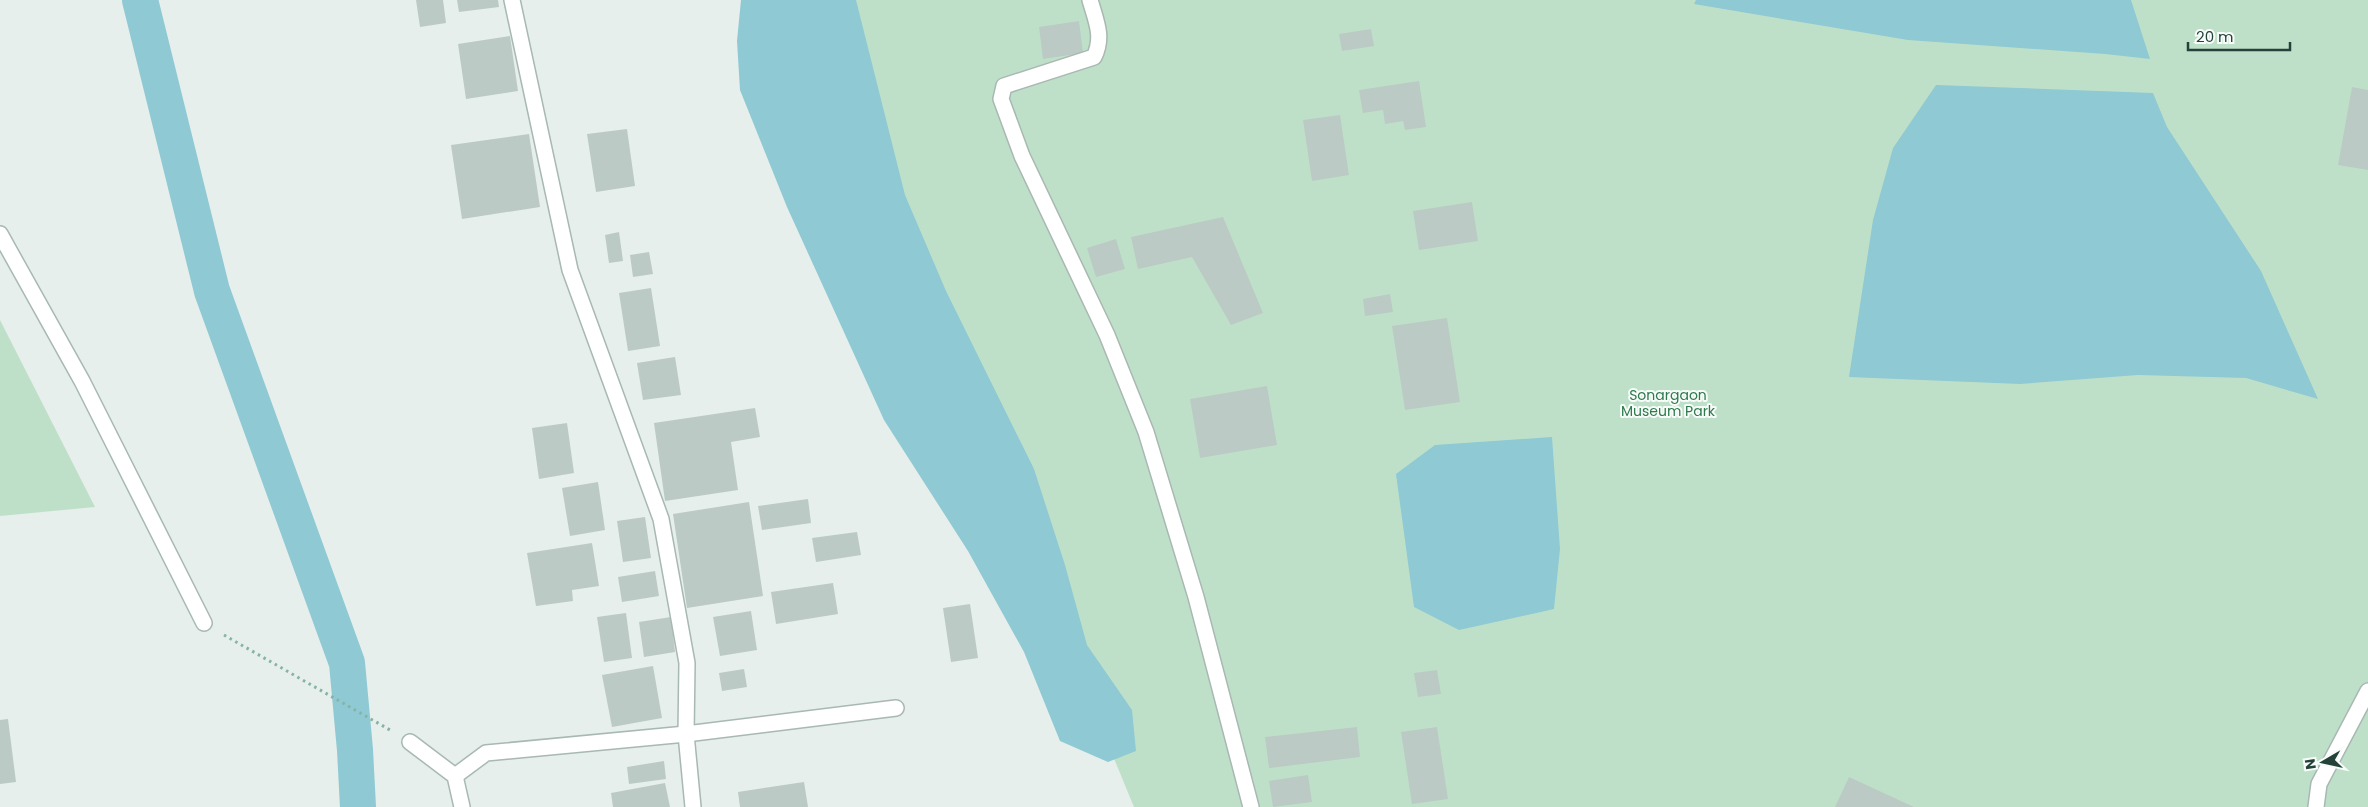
<svg xmlns="http://www.w3.org/2000/svg" width="2368" height="807" font-family="Poppins,sans-serif">
<rect width="100%" height="100%" fill="#e6efeb"/>
<!-- green -->
<g fill="#bfe0c8">
<path d="M801,0H2368V807H1134Z"/>
<path d="M0,320L95,507L0,516Z"/>
</g>
<!-- water -->
<g fill="#8ec9d4">
<path d="M741,0H856L905,195L946,291L1034,469L1065,565L1087,645L1132,710L1136,751L1108,762L1060,741L1024,652L968,551L884,420L787,207L740,90L737,41Z"/>
<path d="M1696,0H2131L2150,59L2105,54L1908,40L1694,4Z"/>
<path d="M1936,85L2153,93L2167,127L2261,271L2318,399L2246,378L2138,375L2020,384L1849,377L1873,220L1893,148Z"/>
<path d="M1552,437L1560,549L1554,609L1459,630L1414,607L1396,474L1435,445Z"/>
</g>
<g fill="none" stroke-linecap="round" stroke-linejoin="round">
<!-- canal -->
<path stroke="#8ec9d4" stroke-width="36" d="M140,0L212,291L347,663L355,750L358,807"/>
</g>
<!-- building -->
<g fill="#bbcac4">
<path d="M416,0H443L446,23L420,27Z"/>
<path d="M457,0H498L499,7L459,12Z"/>
<path d="M1079,21L1083,53L1043,59L1039,27Z"/>
<path d="M1371,29L1374,46L1342,51L1339,34Z"/>
<path d="M510,36L518,91L466,99L458,44Z"/>
<path d="M1419,81L1426,127L1405,130L1403,121L1385,124L1383,110L1363,113L1359,90Z"/>
<path d="M2352,87L2368,90V170L2338,165Z"/>
<path d="M1340,115L1349,175L1312,181L1303,120Z"/>
<path d="M627,129L635,186L596,192L587,134Z"/>
<path d="M529,134L540,207L462,219L451,145Z"/>
<path d="M1472,202L1478,241L1419,250L1413,211Z"/>
<path d="M1223,217L1263,313L1231,325L1192,257L1138,269L1131,237Z"/>
<path d="M619,232L623,261L609,263L605,235Z"/>
<path d="M1116,239L1125,269L1096,277L1087,248Z"/>
<path d="M649,252L653,274L633,277L630,255Z"/>
<path d="M651,288L660,346L628,351L619,293Z"/>
<path d="M1390,294L1393,312L1365,316L1363,299Z"/>
<path d="M1447,318L1460,402L1405,410L1392,326Z"/>
<path d="M675,357L681,395L643,400L637,363Z"/>
<path d="M1267,386L1277,445L1200,458L1190,399Z"/>
<path d="M755,408L760,437L731,442L738,490L665,501L654,423Z"/>
<path d="M567,423L574,473L539,479L532,428Z"/>
<path d="M598,482L605,530L570,536L562,488Z"/>
<path d="M808,499L811,523L762,530L758,506Z"/>
<path d="M749,502L763,596L687,608L673,514Z"/>
<path d="M645,517L651,558L623,562L617,521Z"/>
<path d="M857,532L861,555L816,562L812,538Z"/>
<path d="M592,543L599,586L572,590L573,601L536,606L527,553Z"/>
<path d="M655,571L659,596L622,602L618,577Z"/>
<path d="M833,583L838,614L776,624L771,592Z"/>
<path d="M970,604L978,658L951,662L943,608Z"/>
<path d="M751,611L757,650L720,656L713,617Z"/>
<path d="M626,613L632,658L604,662L597,617Z"/>
<path d="M671,617L675,652L644,657L639,622Z"/>
<path d="M653,666L662,718L612,727L602,675Z"/>
<path d="M744,669L747,687L722,691L719,673Z"/>
<path d="M1437,670L1441,694L1418,697L1414,673Z"/>
<path d="M8,719L16,782L0,784V720Z"/>
<path d="M1357,727L1360,757L1269,768L1265,737Z"/>
<path d="M1437,727L1448,799L1412,804L1401,732Z"/>
<path d="M664,761L666,779L629,784L627,767Z"/>
<path d="M1308,775L1312,802L1273,807L1269,781Z"/>
<path d="M1849,777L1914,807H1835Z"/>
<path d="M804,782L808,807H740L738,792Z"/>
<path d="M665,783L670,807H613L611,793Z"/>
</g>
<g fill="none" stroke-linecap="round" stroke-linejoin="round">
<!-- minor casing -->
<g stroke="#a8b8b2" stroke-width="18">
<g id="minor">
<path d="M512,0L570,270L661,519L687,663L686,734L693,807"/>
<path d="M1090,0C1096,21 1104,37 1094,57L1004,86L1001,99L1022,156L1107,335L1146,432L1196,597L1251,807"/>
<path d="M0,234L82,381L204,623"/>
<path d="M410,742L455,776L462,807"/>
<path d="M455,776L486,753L686,734L896,708"/>
<path d="M2316,807L2319,784L2368,691"/>
</g>
</g>
<!-- path -->
<path stroke="#86b3a5" stroke-width="3" stroke-dasharray="2.5 4" stroke-linecap="butt" d="M224,635L390,730"/>
<!-- minor -->
<use href="#minor" stroke="#fff" stroke-width="15"/>
</g>
<g text-anchor="middle" stroke-width="4" stroke-linejoin="round" paint-order="stroke">
<!-- park labels -->
<g font-size="14" fill="#2d7a4b" stroke="#f7fbf9">
<text x="1668" y="400">Sonargaon<tspan x="1668" dy="16">Museum Park</tspan></text>
</g>
</g>
<!-- north arrow -->
<g transform="translate(2323 762) rotate(261)" stroke="#f7fbf9" stroke-width="4" paint-order="stroke">
<path d="M0-4L9 19L0 12L-9 19Z" fill="#24423a"/>
<text y="-8" font-size="14" font-weight="bold" text-anchor="middle" fill="#24423a">N</text>
</g>
<!-- scale -->
<path d="M2188 42v8h102v-8" fill="none" stroke="#24423a" stroke-width="2.5"/>
<text x="2196" y="42" font-size="15" fill="#24423a" stroke="#f7fbf9" stroke-width="4" paint-order="stroke">20 m</text>
</svg>
